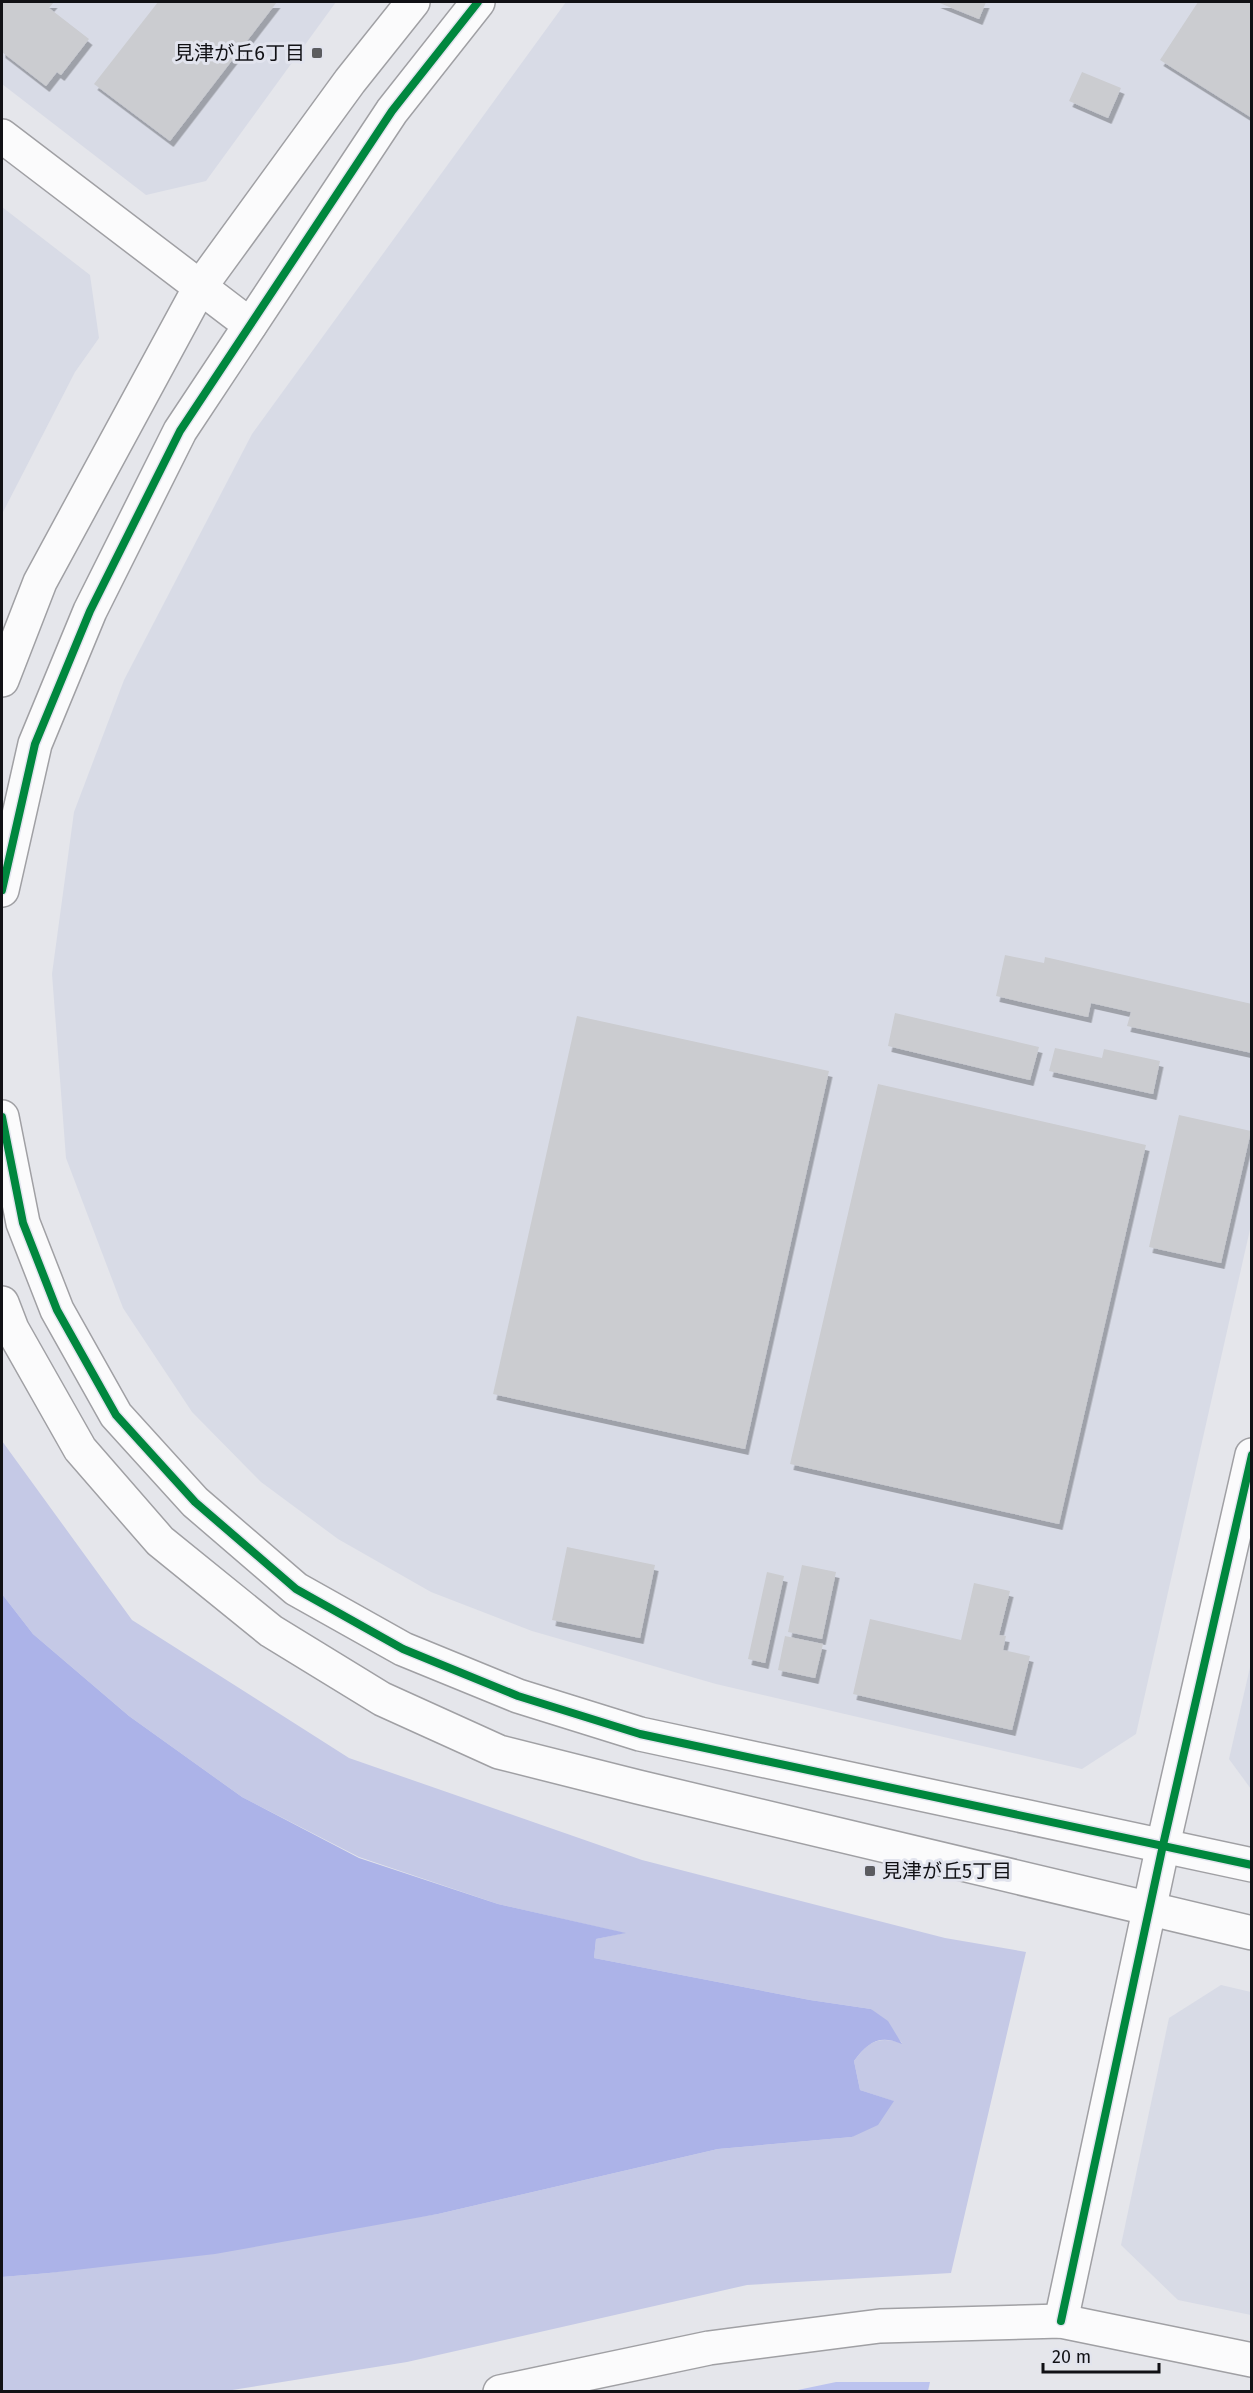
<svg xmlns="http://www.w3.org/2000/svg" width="1253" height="2393" font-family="'Fira Sans','Noto Sans JP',sans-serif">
<defs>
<filter id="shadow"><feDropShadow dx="3.5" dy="6" stdDeviation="0" flood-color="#0004"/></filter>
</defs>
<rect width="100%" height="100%" fill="#e5e6eb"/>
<!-- built -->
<g fill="#d8dbe6">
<path d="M2,2H336L206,181L146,195L2,84Z"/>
<path d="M566,2H1251V1225L1136,1734L1082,1769L716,1684L532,1631L431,1592L338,1539L261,1482L192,1412L123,1308L66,1158L52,974L74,812L124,680L252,434Z"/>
<path d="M2,207L90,275L99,338L75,372L2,514Z"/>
<path d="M1251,1663V1789L1229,1759Z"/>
<path d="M1221,1985L1251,1992V2315L1178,2300L1121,2245L1169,2018Z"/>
</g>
<!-- green -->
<path fill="#c5c9e6" d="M2,1441L132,1620L349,1758L642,1860L945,1938L1026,1952L951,2273L747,2285L407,2362L226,2391H2V2277L49,2273L438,2214L718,2149L852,2137L893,2101L860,2090L854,2061C869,2041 878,2036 902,2043L871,2009L810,2000L594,1958L596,1939L624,1933L498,1904L359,1857L242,1797L129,1716L33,1634L2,1594Z"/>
<!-- forest -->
<path fill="#bcc3ee" d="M836,2382H930L928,2391H793Z"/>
<!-- water -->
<path fill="#acb3e8" d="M2,1594L33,1634L129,1716L242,1797L359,1858L498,1904L626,1933L596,1939L594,1958L810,2000L871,2009L888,2021L902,2044C879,2034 868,2042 854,2061L860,2090L894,2101L878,2125L852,2137L718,2149L438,2214L215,2254L49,2273L2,2277Z"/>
<!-- building -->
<g fill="#cbccd0" filter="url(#shadow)">
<path d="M2,2H54L49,8L89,39L61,75L57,72L46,86L2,52Z"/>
<path d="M158,2H277L170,141L94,84Z"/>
<path d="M937,2H986L979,19Z"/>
<path d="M1198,2H1252V118L1160,60Z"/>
<path d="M1082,72L1121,88L1108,118L1069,101Z"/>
<path d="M1005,955L1044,963L1045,957L1252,1004V1053L1127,1026L1131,1012L1091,1003L1088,1017L996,996Z"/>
<path d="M895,1013L1039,1047L1030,1080L888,1046Z"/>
<path d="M577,1016L829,1071L745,1449L493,1394Z"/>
<path d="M1055,1048L1102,1058L1104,1049L1160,1061L1153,1094L1049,1071Z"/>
<path d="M878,1084L1146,1145L1059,1524L790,1464Z"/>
<path d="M1179,1115L1251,1131L1221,1263L1149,1247Z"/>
<path d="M567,1547L655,1565L640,1638L552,1620Z"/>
<path d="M802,1565L836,1572L822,1639L788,1632Z"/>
<path d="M767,1572L784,1576L765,1663L748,1659Z"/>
<path d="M974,1583L1010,1591L999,1635L1006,1636L1003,1650L1030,1656L1012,1730L853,1694L870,1619L961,1640Z"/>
<path d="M785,1636L823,1644L815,1678L778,1670Z"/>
</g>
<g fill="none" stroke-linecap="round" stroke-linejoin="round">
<!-- tertiary casing -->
<g stroke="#a0a0a4" stroke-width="36">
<g id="tertiary">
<path d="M2,136L250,325"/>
<path d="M2,680L40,582L200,287L350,81L413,2"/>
<path d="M2,890L35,744L90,611L180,431L392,111L478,2"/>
<path d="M2,1117L23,1223L57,1310L116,1415L195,1502L296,1589L403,1649L518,1696L640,1734L1252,1865"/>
<path d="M2,1303L12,1329L80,1449L160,1541L271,1631L382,1699L499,1752L638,1787L1252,1933"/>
<path d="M1061,2321L1163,1845L1252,1455"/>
<path d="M500,2392L709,2348L880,2326L1061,2321L1252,2360"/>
</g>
</g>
<!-- tertiary -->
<use href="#tertiary" stroke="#fbfbfc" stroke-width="33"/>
<!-- cycleway casing -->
<g stroke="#e2e4ee" stroke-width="11">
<g id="cycleway">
<path d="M2,890L35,744L90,611L180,431L392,111L478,2"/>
<path d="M2,1117L23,1223L57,1310L116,1415L195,1502L296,1589L403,1649L518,1696L640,1734L1252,1865"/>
<path d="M1061,2321L1163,1845L1252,1455"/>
</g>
</g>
<!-- cycleway -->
<use href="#cycleway" stroke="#00873e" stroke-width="8"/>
</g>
<!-- markers -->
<g fill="#5b5c60" stroke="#e2e4ee" stroke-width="2">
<rect x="311" y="47" width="12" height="12" rx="3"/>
<rect x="864" y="1865" width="12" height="12" rx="3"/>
</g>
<g text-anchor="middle" stroke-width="6" stroke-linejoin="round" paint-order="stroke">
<!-- poi labels -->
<g font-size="20" fill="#111115" stroke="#e2e4ee" text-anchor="end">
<text x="305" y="60">見津が丘6丁目</text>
<text x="882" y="1878" text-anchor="start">見津が丘5丁目</text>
</g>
</g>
<!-- border -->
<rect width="1253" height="2393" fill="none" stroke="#111115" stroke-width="6"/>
<!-- scale -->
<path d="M1043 2363v9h116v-9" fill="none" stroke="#111115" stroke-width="3"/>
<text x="1052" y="2363" font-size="18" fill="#111115" stroke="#e2e4ee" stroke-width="4.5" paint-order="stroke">20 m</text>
</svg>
